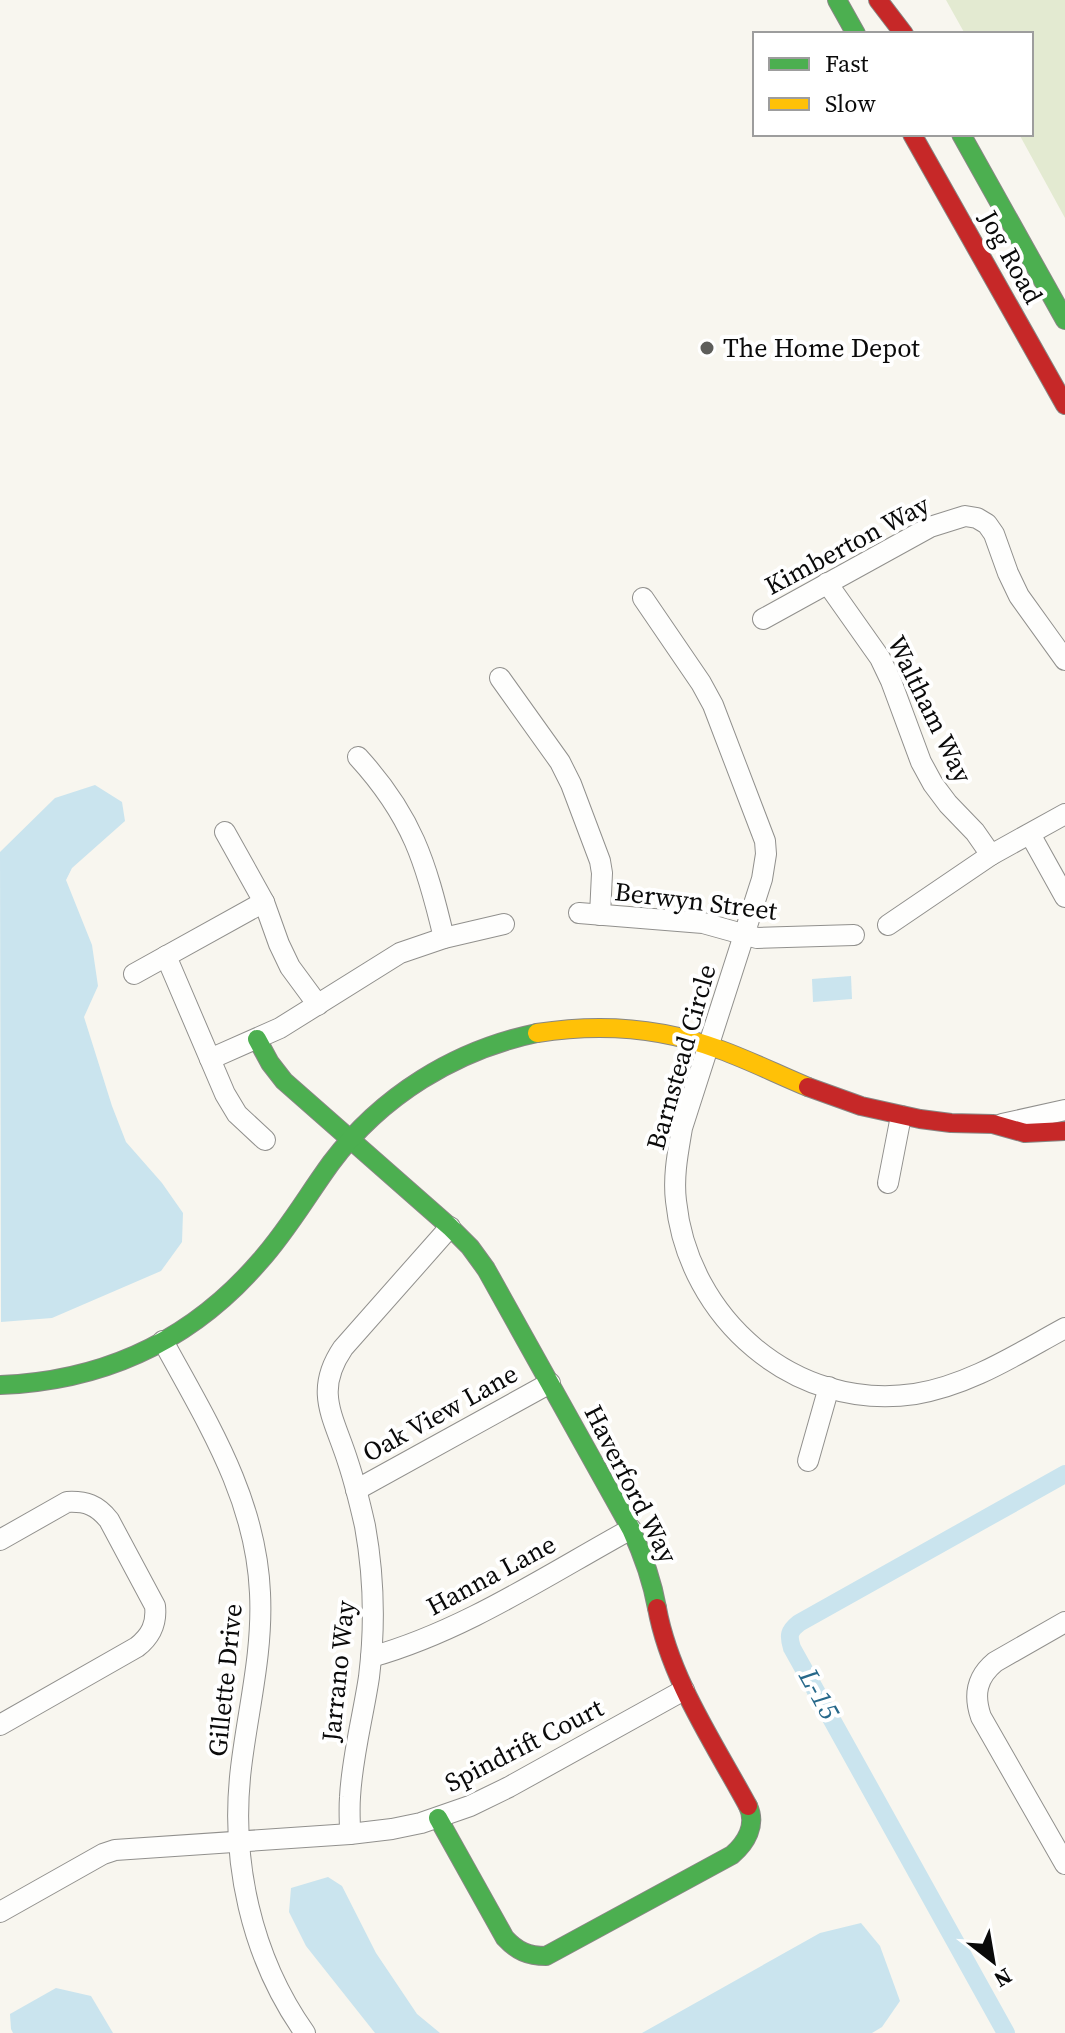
<svg xmlns="http://www.w3.org/2000/svg" width="1065" height="2033" font-family="'Source Serif 4',serif">
<rect width="100%" height="100%" fill="#f8f6ef"/>
<!-- green -->
<path fill="#e3ead1" d="M946,0H1065V218L1019,134H1031V34H965Z"/>
<!-- water -->
<g fill="#cae4ee">
<path d="M95,785L122,802L125,821L72,868L66,880L92,945L98,986L84,1017L112,1106L126,1142L162,1183L183,1213L182,1242L161,1271L52,1318L1,1322L0,852L55,798Z"/>
<path d="M851,976L852,999L813,1002L812,979Z"/>
<path d="M328,1877L342,1886L376,1953L417,2014L440,2033H375L306,1946L289,1912L291,1888Z"/>
<path d="M861,1923L880,1946L900,2001L882,2027L872,2033H642L820,1933Z"/>
<path d="M56,1988L91,1996L113,2033H13L11,2029L10,2014Z"/>
</g>
<g fill="none" stroke-linecap="round" stroke-linejoin="round">
<!-- canal -->
<path stroke="#cae4ee" stroke-width="18" d="M1006,2033L792,1648C788,1635 789,1631 799,1623L1065,1474"/>
<!-- street casing -->
<g stroke="#91908d" stroke-width="22">
<g id="street">
<path d="M827,583L880,658L891,681L921,762L933,784L948,804L975,832L991,855"/>
<path d="M643,598L701,683L713,705L765,841L766,854L762,879L682,1128C678,1152 673,1176 676,1201C688,1318 794,1412 915,1394C970,1385 1017,1354 1065,1328"/>
<path d="M763,619L930,527L965,516L977,518L987,524L994,534L1008,573L1019,596L1065,660"/>
<path d="M500,678L560,762L571,784L600,861L602,873L600,915"/>
<path d="M358,757C412,816 426,862 444,938"/>
<path d="M225,832L264,902L279,944L290,967L318,1005"/>
<path d="M1030,834L1065,897"/>
<path d="M579,913L703,923L757,938L854,935"/>
<path d="M888,925L991,855L1065,814"/>
<path d="M166,956L225,1094L237,1114L265,1140"/>
<path d="M134,974L264,902"/>
<path d="M210,1059L280,1028L400,953L444,938L504,924"/>
<path d="M1002,1124L1065,1110"/>
<path d="M888,1183L901,1116"/>
<path d="M163,1341C207,1422 256,1498 260,1593C263,1653 248,1709 241,1768C230,1860 251,1957 305,2033"/>
<path d="M808,1461L829,1387"/>
<path d="M356,1490L550,1383"/>
<path d="M0,1540L67,1502C86,1501 97,1505 109,1520L155,1606C157,1624 151,1636 137,1647L0,1725"/>
<path d="M1065,1622L995,1662C977,1677 973,1694 981,1717L1065,1864"/>
<path d="M371,1657C464,1631 547,1575 631,1529"/>
<path d="M350,1834C350,1822 349,1810 350,1797C352,1757 363,1717 369,1677C375,1628 374,1576 365,1526C360,1504 355,1483 348,1462C334,1417 313,1392 343,1348L450,1227"/>
<path d="M0,1912L103,1854L115,1850L350,1834L392,1829L421,1823L470,1806L509,1787L684,1690"/>
</g>
</g>
<!-- fast casing -->
<g stroke="#888784" stroke-width="20">
<g id="fast">
<path d="M837,0L856,34"/>
<path d="M961,134L1065,320"/>
<path d="M257,1039L270,1063L284,1081L450,1227L470,1247L486,1269L631,1529C643,1555 652,1580 657,1608"/>
<path d="M0,1385C104,1381 192,1340 260,1261C287,1231 307,1196 331,1163C381,1096 455,1050 537,1033"/>
<path d="M438,1818L505,1938C517,1951 528,1956 546,1956L732,1855C746,1843 757,1825 748,1806"/>
</g>
</g>
<!-- slow casing -->
<g stroke="#888784" stroke-width="20">
<path id="slow" d="M537,1033C600,1023 661,1027 721,1050C751,1061 779,1075 808,1087"/>
</g>
<!-- jam casing -->
<g stroke="#888784" stroke-width="20">
<g id="jam">
<path d="M878,0L904,34"/>
<path d="M912,134L1065,405"/>
<path d="M808,1087L861,1106L920,1119L951,1123L993,1124L1025,1133L1065,1131"/>
<path d="M657,1608C670,1679 714,1743 748,1806"/>
</g>
</g>
<!-- street -->
<use href="#street" stroke="#fefefd" stroke-width="20"/>
<!-- fast -->
<use href="#fast" stroke="#4caf50" stroke-width="18"/>
<!-- slow -->
<use href="#slow" stroke="#ffc107" stroke-width="18"/>
<!-- jam -->
<use href="#jam" stroke="#c62828" stroke-width="18"/>
</g>
<!-- markers -->
<circle fill="#5d5d5a" stroke="#fff" stroke-width="3" cx="707" cy="348" r="8"/>
<g text-anchor="middle" stroke-width="8" stroke-linejoin="round" paint-order="stroke">
<!-- street labels -->
<g font-size="26" fill="#0a0a0a" stroke="#fff">
<text transform="translate(1011 257) rotate(61)" y="9">Jog Road</text>
<text transform="translate(847 545) rotate(-28)" y="9">Kimberton Way</text>
<text transform="translate(930 709) rotate(64)" y="9">Waltham Way</text>
<text transform="translate(696 901) rotate(7)" y="9">Berwyn Street</text>
<text transform="translate(681 1057) rotate(-74)" y="9">Barnstead Circle</text>
<text transform="translate(440 1413) rotate(-29)" y="9">Oak View Lane</text>
<text transform="translate(631 1484) rotate(63)" y="9">Haverford Way</text>
<text transform="translate(491 1575) rotate(-28)" y="9">Hanna Lane</text>
<text transform="translate(338 1671) rotate(-84)" y="9">Jarrano Way</text>
<text transform="translate(225 1680) rotate(-84)" y="9">Gillette Drive</text>
<text transform="translate(524 1745) rotate(-27)" y="9">Spindrift Court</text>
</g>
<!-- poi labels -->
<g font-size="26" fill="#0a0a0a" stroke="#fff" text-anchor="start">
<text x="723" y="357">The Home Depot</text>
</g>
<!-- water labels -->
<g font-size="28" font-style="italic" fill="#26688a" stroke="#fff">
<text transform="translate(820 1694) rotate(61)" y="10">L-15</text>
</g>
</g>
<!-- legend -->
<rect x="753" y="32" width="280" height="104" fill="#ffffff" stroke="#9d9d9d" stroke-width="2"/>
<rect x="769" y="58" width="40" height="12" fill="#4caf50" stroke="#9d9d9d" stroke-width="2"/>
<text x="825" y="72" font-size="24" fill="#0a0a0a">Fast</text>
<rect x="769" y="98" width="40" height="12" fill="#ffc107" stroke="#9d9d9d" stroke-width="2"/>
<text x="825" y="112" font-size="24" fill="#0a0a0a">Slow</text>
<!-- north arrow -->
<g transform="translate(993 1961) rotate(149)" stroke="#ffffff" stroke-width="6" paint-order="stroke">
<path d="M0-6L14 30L0 20L-14 30Z" fill="#0a0a0a"/>
<text y="-12" font-size="22" font-weight="bold" text-anchor="middle" fill="#0a0a0a">N</text>
</g>
</svg>
